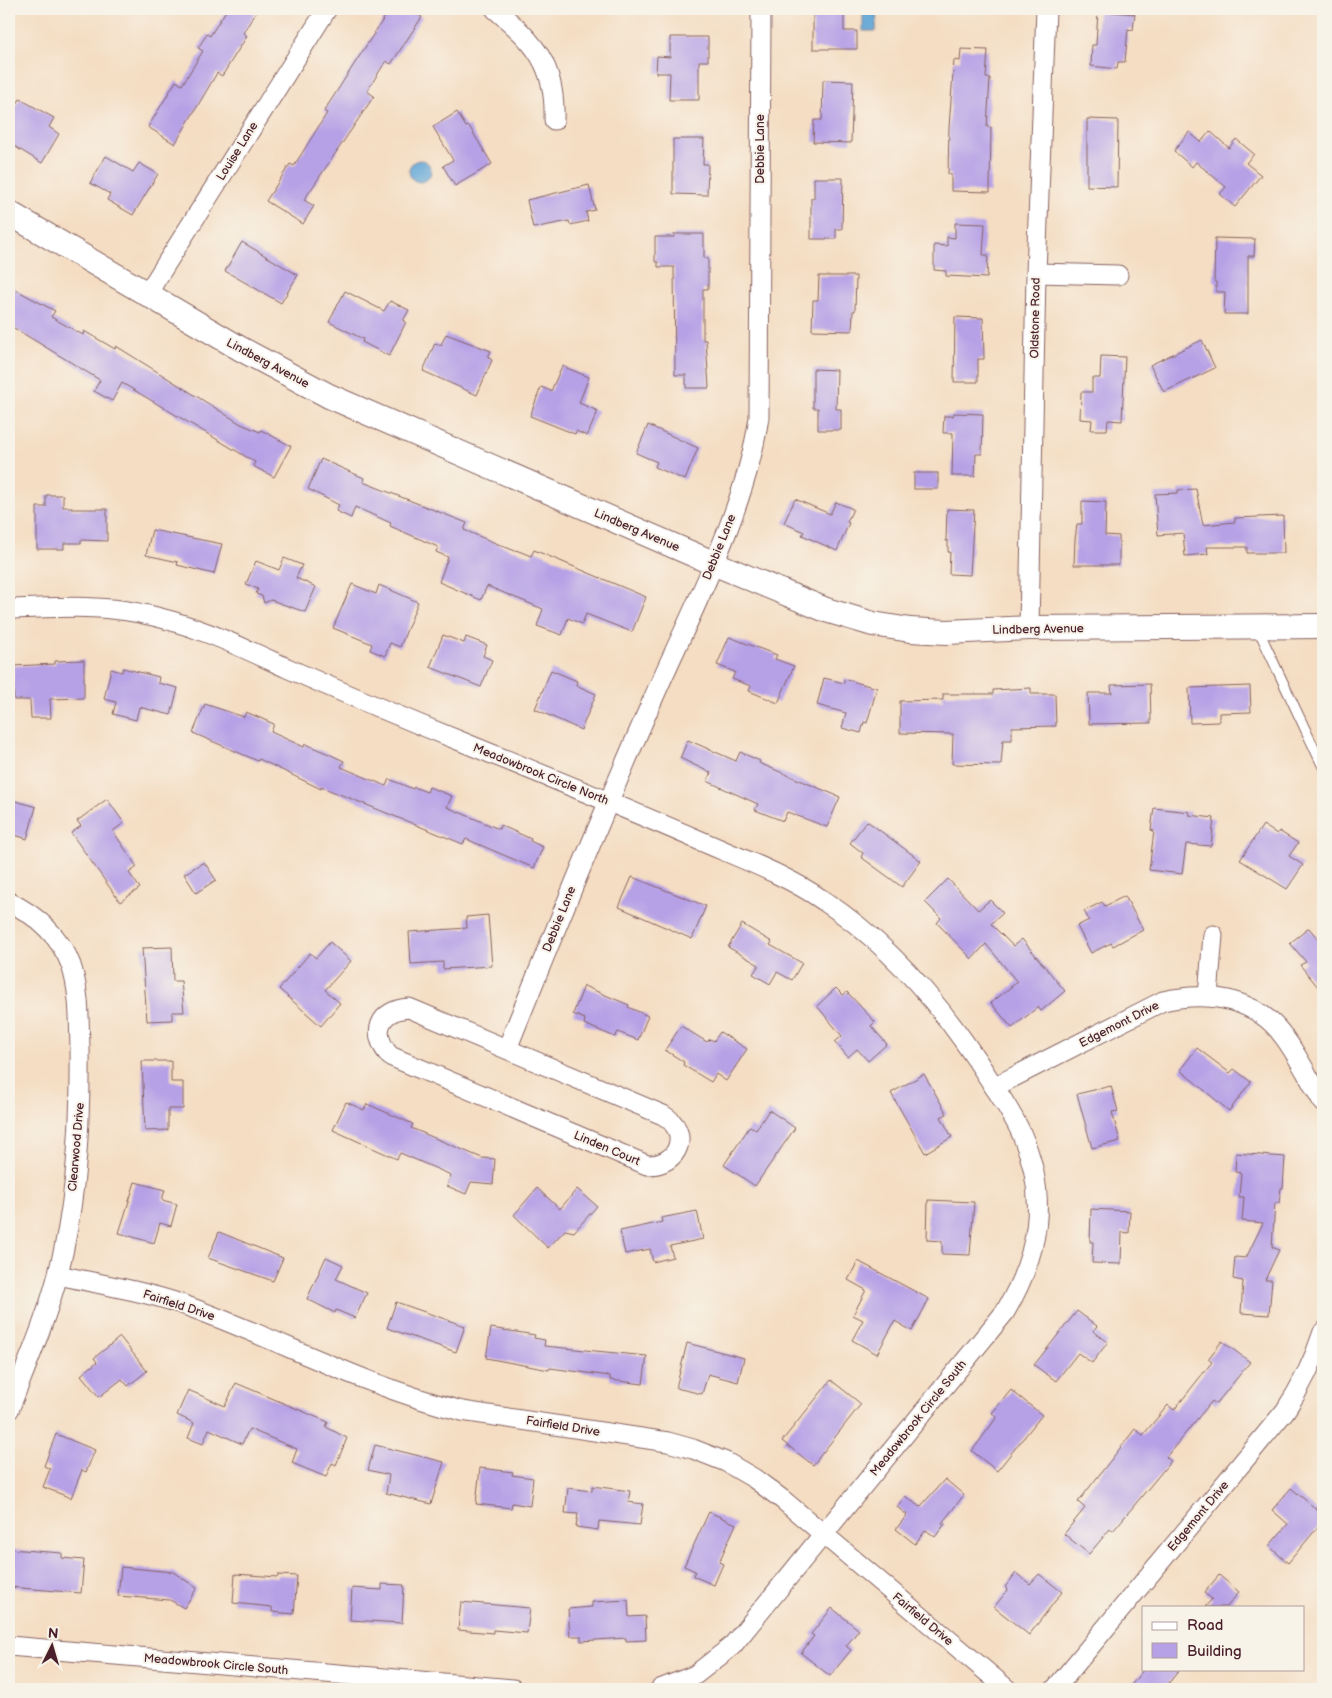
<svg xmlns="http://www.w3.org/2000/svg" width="1332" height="1698" font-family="'Balsamiq Sans',sans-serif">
<rect width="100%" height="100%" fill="#f7f3e8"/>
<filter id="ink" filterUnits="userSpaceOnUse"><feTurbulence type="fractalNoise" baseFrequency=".02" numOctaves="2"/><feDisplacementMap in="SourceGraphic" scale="10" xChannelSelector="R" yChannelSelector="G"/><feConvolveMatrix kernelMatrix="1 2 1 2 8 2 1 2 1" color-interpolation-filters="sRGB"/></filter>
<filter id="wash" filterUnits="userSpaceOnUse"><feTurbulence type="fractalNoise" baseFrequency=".0096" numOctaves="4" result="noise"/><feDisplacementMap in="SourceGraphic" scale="20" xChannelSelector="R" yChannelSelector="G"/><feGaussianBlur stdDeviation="1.12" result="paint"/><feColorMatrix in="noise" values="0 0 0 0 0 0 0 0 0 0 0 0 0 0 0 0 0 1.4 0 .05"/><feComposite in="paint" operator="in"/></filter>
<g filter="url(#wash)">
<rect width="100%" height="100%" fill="#f4ddc2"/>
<!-- water -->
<g fill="#60a6d6" stroke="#556280">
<path d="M863,9H877L876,31H863Z"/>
<circle cx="420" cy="171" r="11"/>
</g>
<g id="blocks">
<!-- building -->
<g fill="#b6a0e6">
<path d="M227,9H258L243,33L247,36L222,76L217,73L175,144L148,127L176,81L182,85L203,51L198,48L207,34L210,36Z"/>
<path d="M392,9H409L422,17L391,64L386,61L367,91L374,96L304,200L314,206L303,224L266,201L290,164L294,166L327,113L324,111L386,15L387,16Z"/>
<path d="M813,9H844V31H857V49H813Z"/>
<path d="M1098,11L1135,14L1133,30L1128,29L1125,62H1118L1117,69L1091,66L1092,45H1096Z"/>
<path d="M670,37H708V61H699V100H669L670,73H656L657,56L670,57Z"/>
<path d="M961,49L988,50L986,78H990L987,127H991L990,192L951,191V174H948L949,127L954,60L960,61Z"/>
<path d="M823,80L853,81L851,143L813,142L814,120H822Z"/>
<path d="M20,99L54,118L49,127L59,134L42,163L9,143V104L15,107Z"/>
<path d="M457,112L466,127L469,126L492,164L455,186L443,166L453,160L433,127Z"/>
<path d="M1087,119L1118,120L1117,187L1087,186Z"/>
<path d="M1210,131L1229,148L1236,139L1254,154L1246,163L1261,175L1235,207L1220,194L1226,187L1196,162L1192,167L1174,151L1189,132L1201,142Z"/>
<path d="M673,139H704L703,164H708L707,195L673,194Z"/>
<path d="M106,156L133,172L139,163L158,174L133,215L107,200L110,194L90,183Z"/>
<path d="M814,178H843L842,229H836V239H811V198H814Z"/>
<path d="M589,185L595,210L586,212L588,221L570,225L569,221L533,228L527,200Z"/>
<path d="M955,223L985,224L983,255H988L987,278L946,276V271L934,270V245L947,246V237L955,238Z"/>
<path d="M674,234H704V258H708V289H703V340H706L709,388H686V375H675L674,267H658V262H655V237H674Z"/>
<path d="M1215,238L1255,239L1254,256H1248V314H1224L1225,292H1216V282L1214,281Z"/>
<path d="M242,242L298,275L281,303L225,271Z"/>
<path d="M819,276H856L855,311H853L852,331L812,330L813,300H818Z"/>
<path d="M9,286L55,311L51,317L83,335L84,331L115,349L116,346L241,424L260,432L261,430L291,446L274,477L253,466L255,462L122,383L112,401L94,391L100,380L9,325Z"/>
<path d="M345,291L384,311L390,301L409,310L403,321L406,322L389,356L362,342L363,339L329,322Z"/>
<path d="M955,317L983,318L984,359H978V382H954Z"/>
<path d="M446,334L491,351L488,357L492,360L477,395L423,371L435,343L441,345Z"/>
<path d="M1202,340L1215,368L1164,392L1150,365Z"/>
<path d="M1101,356L1125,357L1122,421L1108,420L1107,430H1091L1092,420L1080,419L1081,392H1092V378H1100Z"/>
<path d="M562,366L589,377L579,403L598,411L587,436L576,431L575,434L530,416L541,387L551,391Z"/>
<path d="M813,369L837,370L836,409H841V430H818V408H813Z"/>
<path d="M954,413L983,414L982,454H976L975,476H952L953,433H943L944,416H953Z"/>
<path d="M648,425L698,448L685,480L655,467L657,462L636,453Z"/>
<path d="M321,459L364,478L363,482L467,523L464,530L515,551L516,550L531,556L534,550L646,597L632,632L586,614L582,624L568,618L562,635L537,626L543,609L487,586L481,600L439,582L448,557L436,552L438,547L390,526L391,523L355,507L351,518L336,511L339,505L308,489Z"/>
<rect x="914" y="473" width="24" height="16"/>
<path d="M1196,489L1203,525L1235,522V518L1283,516L1284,553H1247V547H1207L1208,554L1185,556L1183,533L1158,535L1155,494L1178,493V490Z"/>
<path d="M46,495H63V507H72L71,509H107V541L81,540V543H64V549H37V507H46Z"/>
<path d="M795,499L830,514L836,502L853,509L847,522L849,523L837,551L802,535L804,532L784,523Z"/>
<path d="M1082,501L1106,502L1105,535L1119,536V565H1074L1075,540L1077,524H1082Z"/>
<path d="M947,509L974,510L970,575L949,574L950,552H948V541H946Z"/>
<path d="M152,530L222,544L214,574L177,565L178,562L146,555Z"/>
<path d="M284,558L302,565L296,578L316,587L305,612L271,600L264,603L262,596L256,594L258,589L246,584L256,561L279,570Z"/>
<path d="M352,584L376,594L379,585L418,602L400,647L390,643L385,656L370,650L372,644L333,628Z"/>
<path d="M443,635L464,643L466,637L487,645L483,656L492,660L481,687L430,667Z"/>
<path d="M729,637L777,655L775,659L794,666L778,703L749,691L751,686L732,679L735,672L717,665Z"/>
<path d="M84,660V698L50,699L51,718H31L30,700H14L13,666L55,664V661Z"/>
<path d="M123,668L159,677L158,683L178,688L171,715L139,707L136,720L113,714L116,702L104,699L111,669L122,672Z"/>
<path d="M551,670L577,681L576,685L596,694L581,730L535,709Z"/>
<path d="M824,678L844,683V679L877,688L867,723L864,722L861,733L842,728L846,713L817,705Z"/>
<path d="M1150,684L1151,723L1089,724L1088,693H1112L1111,685Z"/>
<path d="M1250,686L1251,712L1219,713V722L1190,723L1189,688Z"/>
<path d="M1031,688V694H1055L1056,726L1012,727V740H1003L1001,765L952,764L953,734L900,733V701L943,700V694H993V690Z"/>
<path d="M205,704L244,717L246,712L274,724L271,732L304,747L305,744L329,754L344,761L341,767L386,786L389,779L413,789L414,787L427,792L429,787L452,796L447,807L499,829L500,825L531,839L530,841L543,847L534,868L466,839L463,844L352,799L321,787V789L259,759L258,761L193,733Z"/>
<path d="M688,740L736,761L740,752L760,761L759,763L840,797L827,827L787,812L783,821L755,810L758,804L707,781L711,773L680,758Z"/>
<path d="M9,799L36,807L27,839L9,833Z"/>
<path d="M107,799L124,823L113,831L137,867L129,873L140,888L120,902L71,833L81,826L77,821Z"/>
<path d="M1154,808L1190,812L1189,815L1214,818L1211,846L1186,844L1182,874L1149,870L1154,831L1151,830Z"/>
<path d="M867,821L921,861L902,887L861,857L863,853L850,843Z"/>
<path d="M1263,825L1277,834L1279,831L1298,843L1289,856L1303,865L1287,889L1240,860Z"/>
<path d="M204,862L216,880L196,893L184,874Z"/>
<path d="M632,877L706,906L692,939L619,907Z"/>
<path d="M948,879L978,910L990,900L1003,913L991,924L1013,946L1022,939L1065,991L1041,1011L1038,1007L1012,1028L991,1003L1017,982L986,944L972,959L937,923L941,918L925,902Z"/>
<path d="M1125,896L1143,930L1113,946L1111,943L1091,953L1077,926L1089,920L1084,911L1102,902L1105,906Z"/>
<path d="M488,915L492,966L443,969V962L411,964L409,932L467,928L466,917Z"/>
<path d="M742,924L772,942L770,945L802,963L792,980L777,972L770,984L753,974L759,965L728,947Z"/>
<path d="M1309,928L1323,945V993L1300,965L1306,962L1290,943Z"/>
<path d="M330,942L351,961L325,990L340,1003L321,1026L279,989L310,953L316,958Z"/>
<path d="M172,947L173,981H181L184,1012H172V1020L147,1021L142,948Z"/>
<path d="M584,986L629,1005L628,1007L648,1016L638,1040L618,1032L615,1037L584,1024L585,1019L573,1014Z"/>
<path d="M836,988L843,995L847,992L875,1022L871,1026L887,1044L868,1061L857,1049L848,1057L835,1042L842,1036L817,1006Z"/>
<path d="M681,1026L707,1042L710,1039L714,1041L720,1032L747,1049L726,1081L716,1074L711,1082L683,1065L684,1062L665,1050Z"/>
<path d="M1197,1048L1230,1073L1234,1069L1251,1082L1229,1111L1180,1070Z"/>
<path d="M142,1061H171V1082H183V1109H168V1130L145,1131Z"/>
<path d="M924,1074L947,1114L941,1117L952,1137L925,1153L891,1093Z"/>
<path d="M1111,1086L1118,1111L1112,1112L1120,1141L1092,1148L1077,1094Z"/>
<path d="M346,1102L364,1110L367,1104L413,1124L411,1128L482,1158L495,1159L493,1184L471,1182L466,1194L447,1186L451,1175L400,1153L397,1159L333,1130Z"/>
<path d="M769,1110L795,1128L755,1186L724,1165L750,1126L756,1130Z"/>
<path d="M1236,1153L1285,1157L1283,1188H1281L1279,1203H1275L1272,1247L1279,1250L1265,1280H1272L1269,1315L1241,1313L1243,1281L1233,1279L1235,1257L1246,1258L1263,1223L1242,1221L1244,1197H1239L1241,1173L1235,1172Z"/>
<path d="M135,1182L165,1190L162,1200L177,1204L171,1226L160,1223L154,1243L119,1233Z"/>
<path d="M537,1188L560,1209L577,1189L597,1206L574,1232L565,1230L548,1248L514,1215Z"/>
<path d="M928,1200L974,1202L970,1255L942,1254V1241L927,1240Z"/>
<path d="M1091,1209L1130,1211L1129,1233L1122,1232L1121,1264L1092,1263L1093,1242H1090Z"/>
<path d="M697,1211L703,1239L670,1246L673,1257L653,1262L650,1249L625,1254L620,1231L662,1222L661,1218Z"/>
<path d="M219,1232L283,1258L273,1281L208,1258Z"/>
<path d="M326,1257L343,1265L336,1279L367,1293L355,1318L336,1310L335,1313L307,1299Z"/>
<path d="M858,1261L929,1299L912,1331L895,1321L877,1354L852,1340L863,1320L853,1315L866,1290L848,1280Z"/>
<path d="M396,1302L465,1326L456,1352L387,1328Z"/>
<path d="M1077,1311L1097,1326L1093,1331L1108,1342L1092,1363L1078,1353L1056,1381L1034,1365Z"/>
<path d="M491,1328L535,1335L534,1338L545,1340L544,1346L647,1356L643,1384L610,1380V1376L550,1368L549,1370L486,1358Z"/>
<path d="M120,1337L147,1371L128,1386L122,1379L99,1397L81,1375L97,1362L94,1358Z"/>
<path d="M1222,1341L1250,1362L1216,1404L1212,1401L1166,1457L1171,1461L1113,1531L1110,1529L1089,1554L1064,1534L1085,1508L1078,1502L1135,1429L1143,1435L1168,1405L1174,1410L1212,1362L1208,1359Z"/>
<path d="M687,1343L744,1358L738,1382L708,1374L702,1394L676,1388Z"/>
<path d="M831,1380L861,1404L813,1465L782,1441Z"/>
<path d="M236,1383L328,1422L326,1427L347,1438L336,1465L332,1463L326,1477L292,1463L297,1449L249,1429L242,1444L209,1429L203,1444L188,1438L194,1423L177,1415L188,1390L225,1406Z"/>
<path d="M1011,1390L1042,1415L997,1471L972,1451L997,1417L992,1413Z"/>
<path d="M56,1434L95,1450L86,1472L82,1470L71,1498L43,1487L50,1469L44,1466Z"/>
<path d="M375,1445L444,1462L431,1504L386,1493L389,1475L368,1470Z"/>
<path d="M480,1468L513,1472L512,1475L533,1478L530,1506L512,1503L511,1508L476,1504Z"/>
<path d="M945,1479L964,1495L942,1523L945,1524L935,1537L926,1530L915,1544L896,1529L907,1515L897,1507L905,1496L920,1507Z"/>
<path d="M592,1486L630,1491L628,1502L643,1504L640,1525L599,1521L598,1530L576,1527L578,1514L565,1513L568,1488L592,1491Z"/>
<path d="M1291,1488L1316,1509L1323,1516V1521L1288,1563L1269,1546L1288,1524L1272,1510Z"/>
<path d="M709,1512L736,1524L719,1562L723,1564L714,1585L693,1576L695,1571L684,1566Z"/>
<path d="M10,1549L62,1553V1558L84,1560L81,1593L9,1587Z"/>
<path d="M121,1567L173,1572L197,1588L184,1608L170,1600L118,1596Z"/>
<path d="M1016,1573L1030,1584L1039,1574L1062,1592L1029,1635L994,1607L1008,1590L1005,1587Z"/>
<path d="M235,1574L278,1577V1575L297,1576L294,1614L272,1612V1607L233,1603Z"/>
<path d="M1219,1575L1239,1592L1227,1607H1205L1212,1599L1204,1593Z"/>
<path d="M382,1584L404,1585L402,1623L350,1620L352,1588L382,1590Z"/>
<path d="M628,1600L629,1617L645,1616L646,1640L626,1641V1638L581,1641V1636H570L568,1609L592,1607V1602Z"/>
<path d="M461,1602L530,1608L527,1633L493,1630V1633L458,1630Z"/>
<path d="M832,1608L859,1630L846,1646L851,1650L830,1676L801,1653L814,1636L811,1634Z"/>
<path d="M1144,1669H1180L1164,1689H1128Z"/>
</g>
</g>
</g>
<g filter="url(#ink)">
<use href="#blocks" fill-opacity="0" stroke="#866260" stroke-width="1"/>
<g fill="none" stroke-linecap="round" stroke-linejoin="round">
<!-- service casing -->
<g stroke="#866260" stroke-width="11">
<path id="service" d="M1258,629L1323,767"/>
</g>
<!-- minor casing -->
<g stroke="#866260" stroke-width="21">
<g id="minor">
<path d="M495,9C535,43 556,65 554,120"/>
<path d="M1036,273L1118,275"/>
<path d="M147,294L327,9"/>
<path d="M9,609C52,608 96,604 139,613C192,623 239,646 287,668C346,694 405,719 465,743C541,774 618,805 694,838C737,857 785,874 824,901C894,947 947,1012 991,1082C1002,1099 1014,1116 1022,1135C1049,1198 1039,1254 1005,1312L732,1646L695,1675L660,1689"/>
<path d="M1029,628L1036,273L1046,9"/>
<path d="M9,902C36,915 60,936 71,965C80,992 79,1020 80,1048C81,1124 77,1201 58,1274C46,1321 26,1366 9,1410"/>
<path d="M1208,996L1213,935"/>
<path d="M409,1008L663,1115C692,1132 679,1166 647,1165L390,1056C370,1033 379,1010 409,1008Z"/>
<path d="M507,1049C554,932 602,815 653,699C691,612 746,510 759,417L761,9"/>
<path d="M994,1087L1163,1001C1206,991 1256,997 1284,1037C1299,1057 1310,1081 1323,1102"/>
<path d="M58,1275C104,1285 151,1292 195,1309C284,1342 369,1388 462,1411L668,1442L693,1449L726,1462L755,1479L783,1500L1007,1689"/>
<path d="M9,1646L513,1689"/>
<path d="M1055,1689L1285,1411C1302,1386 1314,1360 1323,1332"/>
</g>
</g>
<!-- tertiary casing -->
<g stroke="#866260" stroke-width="26">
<path id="tertiary" d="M9,213L241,349L329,396L713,563L826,610L873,624L910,630L947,632L1029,628L1323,626"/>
</g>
<!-- service -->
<use href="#service" stroke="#fff" stroke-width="9"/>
<!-- minor -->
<use href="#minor" stroke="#fff" stroke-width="19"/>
<!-- tertiary -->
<use href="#tertiary" stroke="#fff" stroke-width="24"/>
</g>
</g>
<g text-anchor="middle" stroke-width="4" stroke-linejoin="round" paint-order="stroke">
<!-- street labels -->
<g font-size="12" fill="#4a1f2b" stroke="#f7f3e8">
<text transform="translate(760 149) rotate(-90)" y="4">Debbie Lane</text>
<text transform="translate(237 151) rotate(-58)" y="4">Louise Lane</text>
<text transform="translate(1035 318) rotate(-89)" y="4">Oldstone Road</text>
<text transform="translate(268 363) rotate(28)" y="4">Lindberg Avenue</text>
<text transform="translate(637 530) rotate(23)" y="4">Lindberg Avenue</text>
<text transform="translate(719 547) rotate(-68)" y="4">Debbie Lane</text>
<text transform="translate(1038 629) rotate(-1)" y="4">Lindberg Avenue</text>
<text transform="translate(541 774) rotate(22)" y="4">Meadowbrook Circle North</text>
<text transform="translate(559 919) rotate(-68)" y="4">Debbie Lane</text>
<text transform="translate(1119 1024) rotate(-27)" y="4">Edgemont Drive</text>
<text transform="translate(76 1147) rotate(-85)" y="4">Clearwood Drive</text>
<text transform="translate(607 1148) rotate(23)" y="4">Linden Court</text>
<text transform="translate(179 1305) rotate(18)" y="4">Fairfield Drive</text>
<text transform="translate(918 1418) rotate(-51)" y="4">Meadowbrook Circle South</text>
<text transform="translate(563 1426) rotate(9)" y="4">Fairfield Drive</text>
<text transform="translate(1198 1516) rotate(-50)" y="4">Edgemont Drive</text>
<text transform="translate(923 1619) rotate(40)" y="4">Fairfield Drive</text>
<text transform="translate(216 1664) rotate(5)" y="4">Meadowbrook Circle South</text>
</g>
</g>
<!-- margin -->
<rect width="1332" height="1698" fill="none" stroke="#f7f3e8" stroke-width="30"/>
<!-- legend -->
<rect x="1142" y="1606" width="162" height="65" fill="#f7f3e8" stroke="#b29e9c"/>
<rect x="1152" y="1622" width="25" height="8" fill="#ffffff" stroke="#b29e9c"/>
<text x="1187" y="1630" font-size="15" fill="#4a1f2b">Road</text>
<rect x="1152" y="1643" width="25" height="15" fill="#b6a0e6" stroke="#b29e9c"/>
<text x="1187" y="1656" font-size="15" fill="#4a1f2b">Building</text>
<!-- north arrow -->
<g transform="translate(52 1646) rotate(5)" stroke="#f7f3e8" stroke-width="4" paint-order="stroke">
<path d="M0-4L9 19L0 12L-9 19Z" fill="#4a1f2b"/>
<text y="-8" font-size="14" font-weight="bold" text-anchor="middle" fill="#4a1f2b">N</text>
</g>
</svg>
